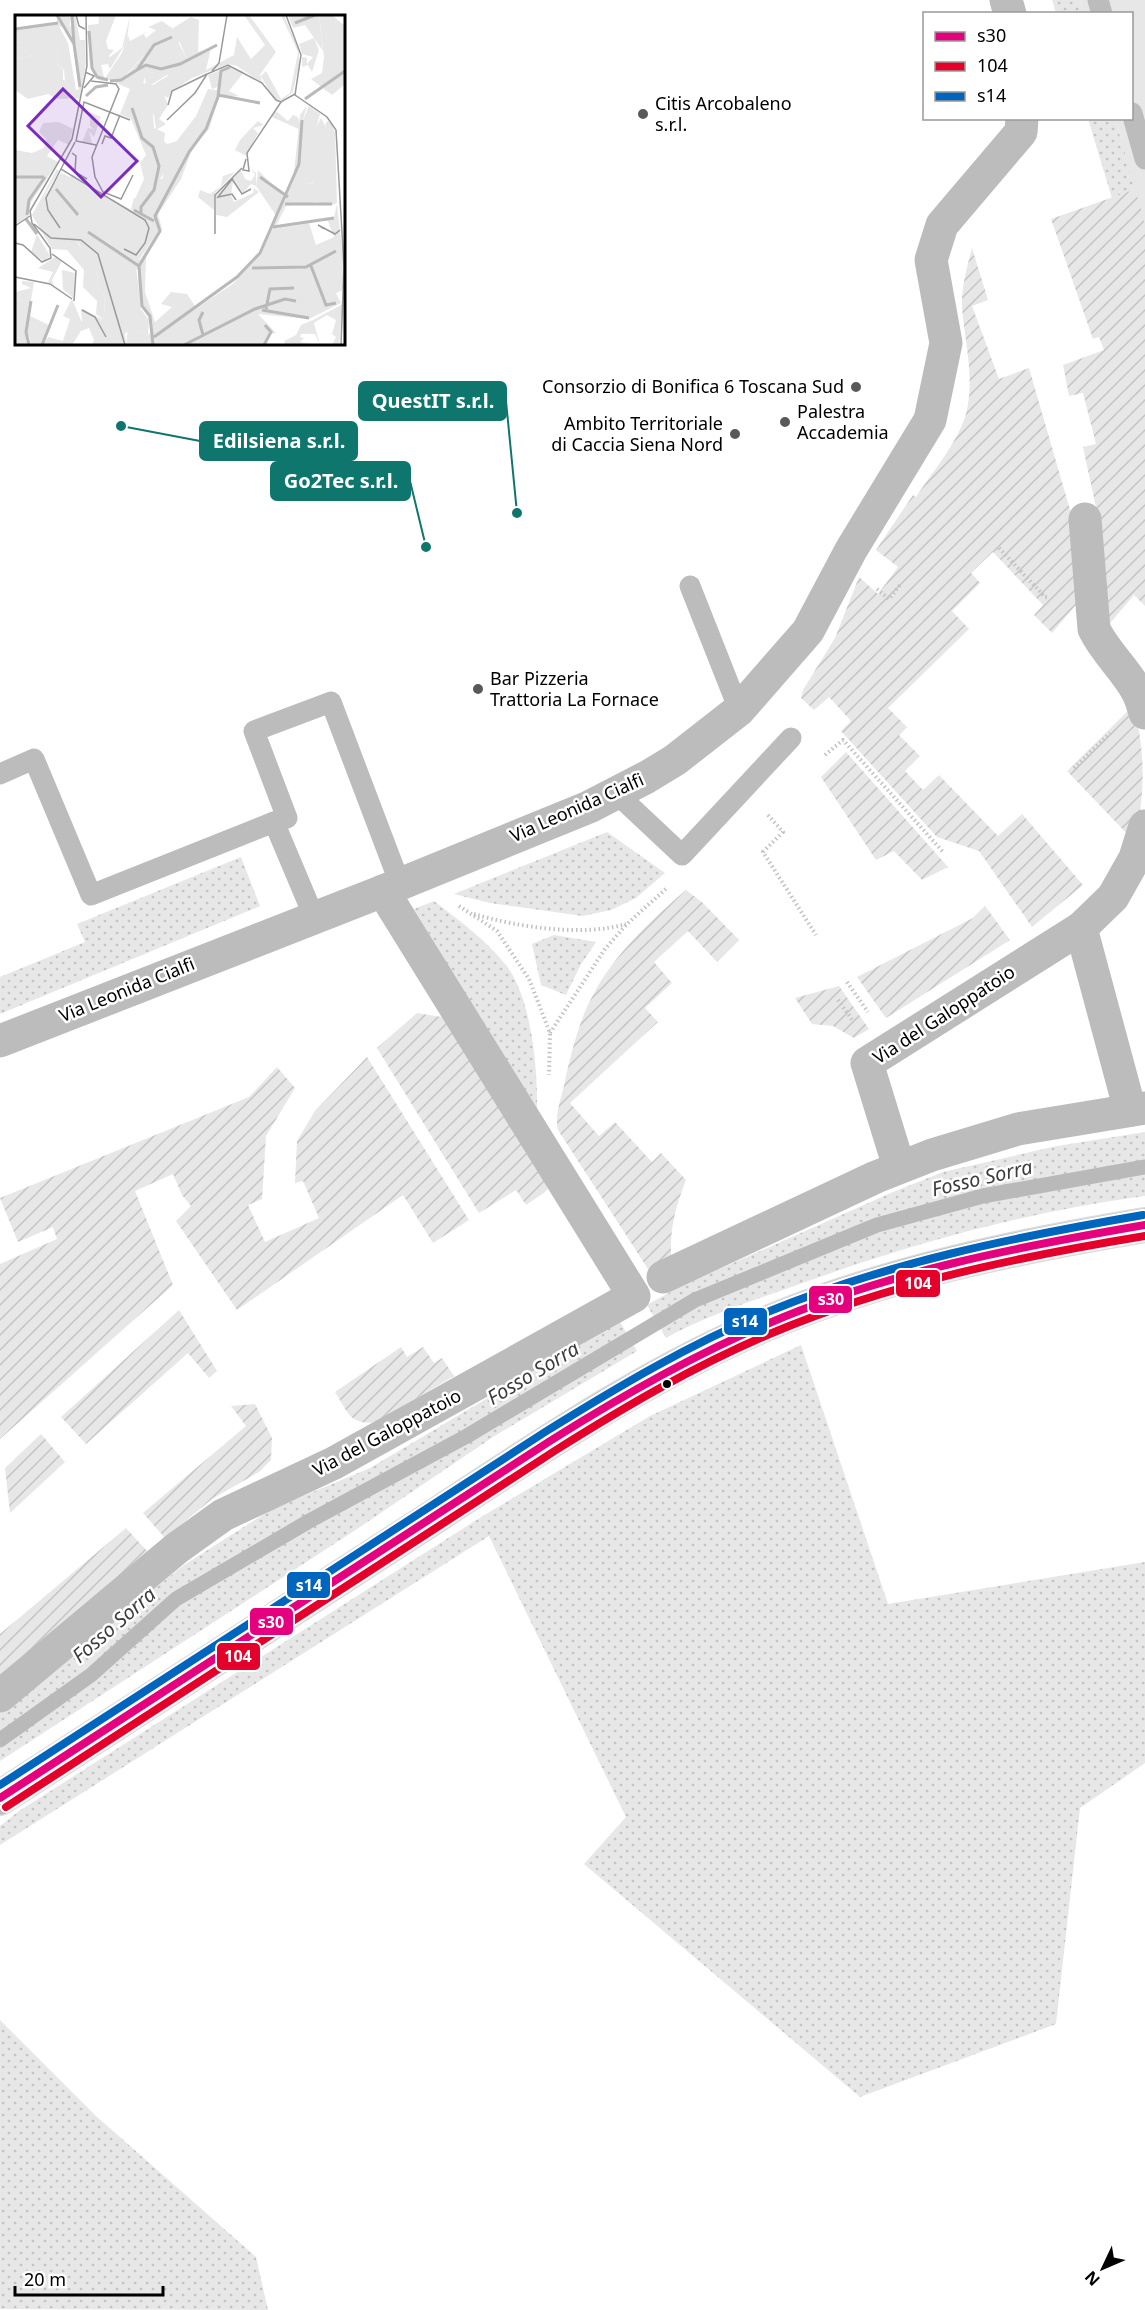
<svg xmlns="http://www.w3.org/2000/svg" width="1145" height="2310" font-family="'Noto Sans',sans-serif">
<defs>
<pattern id="grass-dots" width="8" height="8" patternUnits="userSpaceOnUse" patternTransform="scale(1.5)"><rect width="8" height="8" fill="#e7e7e7"/><path d="M2 2h.1M6 6h.1" fill="none" stroke="#c4c4c4" stroke-width="1.8" stroke-linecap="round"/></pattern>
<pattern id="garden-furrows" width="10" height="10" patternUnits="userSpaceOnUse" patternTransform="scale(1.5)"><rect width="10" height="10" fill="#e7e7e7"/><path d="M-1 1l2-2M0 10L10 0M9 11l2-2" fill="none" stroke="#c4c4c4"/></pattern>
</defs>
<rect width="100%" height="100%" fill="#fff"/>
<!-- grass -->
<g fill="url(#grass-dots)">
<path d="M1052,0H1080L1084,13H1056Z"/>
<path d="M1088,119H1115L1136,189L1112,198Z"/>
<path d="M607,832L665,873L636,898L611,910L583,916L490,903L454,894Z"/>
<path d="M241,857L260,906L0,1014V977L85,942L77,924Z"/>
<path d="M434,901C460,921 486,940 506,965C532,998 538,1071 537,1112L414,909Z"/>
<path d="M554,935L596,942L580,966L566,995L541,985L532,944Z"/>
<path d="M1145,1132V1196C1025,1212 910,1244 797,1285C752,1301 708,1315 666,1338L647,1305L679,1287L893,1192L943,1172L1057,1146Z"/>
<path d="M619,1320L637,1351L493,1437L357,1529L0,1761V1711L184,1565L272,1509L370,1468Z"/>
<path d="M801,1345L888,1604L1145,1562V1763L1080,1808L1056,2024L860,2097L584,1864L626,1817L489,1536L0,1845V1826L19,1811L478,1519L650,1416Z"/>
<path d="M0,2020L96,2116L256,2257L268,2310L0,2309Z"/>
</g>
<!-- garden -->
<g fill="url(#garden-furrows)">
<path d="M1136,189L1145,223V606L1134,595L1105,629L1098,517L1083,447L1096,444L1083,393L1069,396L1063,365L1104,350L1099,337L1093,339L1051,219Z"/>
<path d="M972,248L988,300L972,306L999,379L1029,368L1073,520L1082,598L1052,633L1034,615L1043,605L993,552L971,573L980,583L952,611L969,629L888,708L907,727L899,735L920,756L905,771L923,790L939,775L998,836L1022,814L1083,885L1032,927L979,851L937,837L841,731L851,721L829,697L814,710L801,698L803,690L835,638L859,577L878,594L898,567L876,550L913,495L916,497C933,471 957,444 966,414C975,379 965,343 962,308C961,288 967,267 972,248Z"/>
<path d="M1133,706C1143,739 1145,777 1140,811C1138,820 1134,829 1131,838L1067,771Z"/>
<path d="M846,752L948,867L922,880L894,851L876,860L821,777Z"/>
<path d="M686,890L703,903L739,940L717,962L688,931L654,962L672,983L645,1008L658,1022L570,1103L599,1136L615,1122L652,1162L661,1153L686,1180C676,1205 670,1228 671,1255L648,1269L558,1130C554,1115 562,1096 565,1081C570,1057 580,1018 592,997C614,954 650,921 686,890Z"/>
<path d="M985,906L1010,940L886,1018L857,977L973,918Z"/>
<path d="M839,986L869,1029L854,1038L833,1026L812,1024L795,998Z"/>
<path d="M417,1013L448,1018L551,1185L545,1192L526,1205L516,1190L479,1213L377,1048Z"/>
<path d="M367,1057L469,1220L433,1243L403,1195L237,1310L176,1221L191,1206L182,1195L173,1174L135,1191L173,1285L0,1439V1264L57,1239L53,1227L18,1242L0,1198L249,1097L277,1067L295,1088L266,1136L262,1199L248,1205L265,1242L319,1218L303,1181L295,1183L297,1141L315,1111Z"/>
<path d="M179,1310L217,1371L209,1378L188,1353L86,1444L61,1417Z"/>
<path d="M401,1347L407,1357L423,1347L434,1363L442,1358L454,1376L376,1422C350,1426 347,1411 335,1392Z"/>
<path d="M255,1404L272,1438L271,1460L259,1472L212,1499L165,1538L143,1513L246,1426L231,1406Z"/>
<path d="M41,1434L65,1462L10,1513L5,1468Z"/>
<path d="M126,1528L148,1552L0,1675V1634Z"/>
</g>
<!-- pitch -->
<path fill="#e7e7e7" d="M1080,0H1145V223L1115,119L1132,118V14L1084,13Z"/>
<g fill="none" stroke-linecap="round" stroke-linejoin="round">
<!-- stream -->
<path stroke="#b9b9b9" stroke-width="15" d="M0,1740L91,1675L176,1599L311,1520L467,1436L695,1300L877,1225L983,1196L1145,1167"/>
<!-- primary casing -->
<g stroke="#dbdbdb" stroke-width="36">
<path id="primary" d="M0,1798C142,1706 284,1614 426,1522C536,1450 646,1374 768,1323C886,1273 1019,1246 1145,1225"/>
</g>
<!-- path -->
<g stroke="#c2c2c2" stroke-width="4" stroke-dasharray="1.5 3" stroke-linecap="butt">
<path d="M999,548L1045,597H1049"/>
<path d="M877,589L889,599L900,585"/>
<path d="M825,755L843,740L944,853"/>
<path d="M1074,768L1110,733"/>
<path d="M768,815L783,832L763,852L816,935"/>
<path d="M459,906L497,931L529,979L550,1033L549,1075"/>
<path d="M474,914C517,927 583,937 626,924"/>
<path d="M847,982L868,1012"/>
<path d="M838,1000L853,1021"/>
<path d="M550,1033L605,949L627,924L668,887"/>
</g>
<!-- lane -->
<g stroke="#bcbcbc" stroke-width="21">
<path d="M1098,0L1102,14"/>
<path d="M1132,113L1145,159"/>
<path d="M690,586L739,710"/>
<path d="M0,774L34,759L91,895L274,822"/>
<path d="M617,794L682,855L791,738"/>
<path d="M314,917L274,822L287,818L254,731L331,702L400,884"/>
</g>
<!-- street -->
<g stroke="#bcbcbc" stroke-width="33">
<path d="M1006,0L1010,14"/>
<path d="M1085,519L1094,629C1105,652 1125,669 1137,691C1141,698 1143,706 1145,713"/>
<path d="M1081,928L1130,1110"/>
<path d="M0,1041L383,891L589,807L647,777L675,760L739,710L808,631L851,550L930,420L946,343L931,260L942,225L1021,132L1022,118"/>
<path d="M899,1167L867,1063L1081,928L1113,897L1135,858L1145,826"/>
<path d="M663,1277L876,1177L932,1155L1018,1129L1145,1108"/>
<path d="M0,1696L177,1548L223,1515L334,1463L634,1296L383,891"/>
</g>
<!-- primary -->
<use href="#primary" stroke="#bcbcbc" stroke-width="33"/>
<!-- bus-1 casing -->
<g stroke="#fff" stroke-width="12">
<path id="bus-1" d="M0,1798L550,1441C620,1397 691,1356 767,1324C887,1272 1017,1247 1145,1225"/>
</g>
<!-- bus-2 casing -->
<g stroke="#fff" stroke-width="12">
<path id="bus-2" d="M6,1807L556,1450C626,1406 696,1365 772,1333C891,1283 1018,1257 1145,1236"/>
</g>
<!-- bus-3 casing -->
<g stroke="#fff" stroke-width="12">
<path id="bus-3" d="M0,1785L545,1432C616,1388 688,1345 765,1313C886,1263 1015,1237 1143,1215"/>
</g>
<!-- bus-1 -->
<use href="#bus-1" stroke="#e5007d" stroke-width="8"/>
<!-- bus-2 -->
<use href="#bus-2" stroke="#e4002b" stroke-width="8"/>
<!-- bus-3 -->
<use href="#bus-3" stroke="#0065bd" stroke-width="8"/>
</g>
<!-- markers -->
<g fill="#595959" stroke="#fff" stroke-width="2">
<circle cx="643" cy="114" r="6"/>
<circle cx="856" cy="387" r="6"/>
<circle cx="785" cy="422" r="6"/>
<circle cx="735" cy="434" r="6"/>
<circle cx="478" cy="689" r="6"/>
</g>
<circle fill="#000" stroke="#fff" stroke-width="2" cx="667" cy="1384" r="5"/>
<g text-anchor="middle" stroke-width="5" stroke-linejoin="round" paint-order="stroke">
<!-- poi labels -->
<g font-size="18" fill="#000" stroke="#fff" text-anchor="start">
<text x="655" y="110">Citis Arcobaleno<tspan x="655" dy="21">s.r.l.</tspan></text>
<text x="844" y="393" text-anchor="end">Consorzio di Bonifica 6 Toscana Sud</text>
<text x="797" y="418">Palestra<tspan x="797" dy="21">Accademia</tspan></text>
<text x="723" y="430" text-anchor="end">Ambito Territoriale<tspan x="723" dy="21">di Caccia Siena Nord</tspan></text>
<text x="490" y="685">Bar Pizzeria<tspan x="490" dy="21">Trattoria La Fornace</tspan></text>
</g>
<!-- street labels -->
<g font-size="18" fill="#000" stroke="#fff">
<text transform="translate(577 808) rotate(-24)" y="6">Via Leonida Cialfi</text>
<text transform="translate(127 990) rotate(-22)" y="6">Via Leonida Cialfi</text>
<text transform="translate(944 1015) rotate(-33)" y="6">Via del Galoppatoio</text>
<text transform="translate(387 1433) rotate(-28)" y="6">Via del Galoppatoio</text>
</g>
<!-- water labels -->
<g font-size="20" font-style="italic" fill="#3c3c3c" stroke="#fff">
<text transform="translate(982 1178) rotate(-13)" y="7">Fosso Sorra</text>
<text transform="translate(533 1373) rotate(-31)" y="7">Fosso Sorra</text>
<text transform="translate(114 1625) rotate(-41)" y="7">Fosso Sorra</text>
</g>
</g>
<!-- overview -->
<g transform="translate(15 15)">
<rect width="330" height="330" fill="#fff"/>
<path d="M42,0L56,2L54,14L44,11L53,28L61,75L64,74L60,44L71,48L65,83L42,84L33,79L13,84L0,75V45L18,40L50,66L49,55L42,49L43,34L35,22L0,29V15L42,9ZM229,0H234L261,37L244,61L219,40L222,22L236,44L250,30ZM266,0H269L284,36V50L278,77L267,86L258,83L246,61L251,56L266,84L275,78L283,37ZM304,0H317L330,11V69L317,80L296,64L307,58L309,42ZM115,1L112,24L108,33L95,54L93,49L86,50L90,66L83,65L75,52L73,10L84,9L82,31L95,42L107,33ZM147,6L161,16L167,29L168,33L164,26L160,43L169,38L175,50L152,72L138,100L139,113L150,118L149,126L152,129L162,126L153,153L129,185L120,184L129,164L125,148L131,140L116,104L105,99L115,74L90,63L107,38L113,20L115,26L130,18L135,16L129,19L131,23L141,15L133,12ZM129,40L134,57L154,60L138,70L128,68L130,62L111,60ZM216,51L229,57L214,76L224,81L204,82L205,71L197,74L193,60ZM294,91L305,99L296,131L308,127L311,107L315,106L320,117L322,188L317,190H305L299,175L304,173L298,167L293,169L289,162L288,105ZM44,107L58,114L54,130L43,125L32,141L43,147L16,187L13,201L0,210V135L17,138L29,133L31,124L24,117L28,108ZM243,155L270,183L262,202L241,171ZM322,189L328,243V275L321,278L326,288L294,304L243,299L261,318L255,319L250,330H141L143,319L219,268L244,238L255,215L294,208L301,230L319,222L313,206H305L319,202ZM64,210L124,245L73,216L100,240L121,251L126,294L134,305L133,320L118,315L110,318L111,330H101L102,323L86,303L89,301L90,283L84,274L81,255L60,223L39,221ZM22,219L35,241L29,246L16,237ZM0,283L15,291L10,317L14,330H0ZM57,284L67,308L60,311L66,316L57,330H28L33,322L48,326L55,304L48,301ZM328,289L324,330H317L321,322L317,319L321,305L312,300L297,309L298,305Z" fill="#e7e7e7" fill-rule="evenodd"/>
<path d="M84,0H101L91,26L93,34L99,35L92,43L82,31ZM273,0H304L308,36L290,10L278,13ZM176,2L184,5L183,37L196,33L191,55L219,40L246,61L247,68L222,51L213,49L177,63L157,76L153,83L149,81L147,75L175,50L158,13ZM36,21L43,34L42,49L48,55V74L34,66L37,56L18,40L0,45V29ZM58,25H70L71,48L60,44ZM131,38L134,57L155,58L131,73L130,62L109,63ZM203,71L204,82L194,114L178,132L166,164L143,199L147,214L131,241L130,277L140,307L157,292L146,289L156,277L172,279L180,291L226,260L143,319L141,330H111L113,313L133,320L136,317L133,302L124,288L123,255L83,229L72,216L125,245L144,215L116,194L119,183L130,184L142,163L147,164L158,131L181,101L193,74L202,75ZM292,90L288,105L292,121L289,162L293,169L300,167L307,173L299,175L306,187L271,191L261,211L307,205L255,215L278,167L285,100ZM306,103L315,119L314,127L299,135L296,131L298,118ZM42,154L44,156L27,184L39,221L58,215L63,229L80,249L84,274L90,283L89,301L86,303L81,299L82,286L68,272L69,255L52,235L37,234L17,200ZM220,157L200,178L199,195L183,182L185,175L195,179L206,171L208,161ZM13,300L36,311L28,330L13,328L15,323L10,317Z" fill="#e7e7e7"/>
<path d="M55,0H60L65,25H58L50,15L57,10ZM299,23L304,35L297,57L293,50L287,52V42L292,43V49L298,42L287,39L284,29ZM147,75L153,90L144,104L151,109L141,115L138,92ZM261,96L273,106L278,100L283,102L286,115L257,102ZM75,97L86,102L79,122L74,116L77,128L67,127L73,113L79,114L75,111ZM243,106L249,110L238,113L243,118L231,141L220,135L225,125ZM236,153L241,158V171L236,169L228,178L218,167L216,180L219,187L238,178L239,173L244,177L212,202L201,200V180L226,155L230,164L236,166L240,160ZM40,242L47,246L37,265L39,270L33,267L38,257L23,253ZM47,255L60,258L58,283L48,274ZM7,266L19,267L15,291L0,283V277L16,273L7,269ZM66,293L90,306L103,323L101,330H77L79,325L74,313L66,316L60,312L62,306L67,307ZM298,305L305,330L300,319H286L285,322L289,323L285,327L299,330H271L269,326L281,320L286,310Z" fill="#e7e7e7"/>
<path d="M160,22L169,38L160,43L149,25ZM46,158L55,162L58,159L69,169L137,206L144,215L124,245L66,212L39,221L24,202L27,184Z" fill="#e7e7e7"/>
<path fill="none" stroke="#b9b9b9" stroke-width="3" d="M42,0L59,29L65,72M57,0L59,29M280,8L300,0M0,14L43,8M74,16L77,53L82,62L93,65M122,55L131,50L146,54L165,49L202,30M95,66L106,65L122,55L139,30L157,22M203,80L245,88M71,81L81,72L93,70M290,84L330,56M117,93L127,123L138,132L144,151L139,175L126,192V198M0,162H29M245,162L273,182M41,174L63,200M270,189H317M119,195L139,206M12,200L14,185L30,162M11,204L22,219M258,212L319,203M73,217L124,251L127,291L135,301L138,330M124,251L145,216L140,201L174,137L191,114L203,82L206,56L215,52M296,251L311,290L321,288M237,253L291,252L321,236M251,294L255,274L279,273M247,295L294,303M188,320L184,305L188,297M139,322L222,262L245,238L284,149L287,105M14,330L11,317L16,286M27,330L43,290M169,330L240,294L270,284L281,286M249,330L256,317L250,310"/>
<path fill="none" stroke="#999" stroke-width="1.5" d="M61,0L64,11L70,14M271,0L286,40L280,80L312,102L321,115L329,252L326,330M197,56L204,48L212,0M76,66L101,69L104,74L77,142L80,162L88,177L106,184L118,160M69,73L79,61L70,57M153,90L157,76L192,59M152,105L180,78L192,59L213,50L247,68L261,85L266,87L280,79M87,129L90,121L96,123L105,100M81,130L61,126L69,87L115,105M57,138L61,141L60,157L72,164M231,144L228,155L234,156L232,138L266,87M46,154L60,127M218,163L203,182L217,179L221,185M217,164L227,179L236,174M19,209L36,223L66,225L83,239L110,330M0,211L15,201M45,213L33,195L31,183L46,154L130,205L134,213L130,228L121,240L109,234M309,214L303,210L320,219L325,215M200,219V180L227,153M0,228L8,230L27,247L36,243L35,233L17,208L15,196L57,124L72,51L71,0M37,239L61,256L59,286M0,262L35,269L57,284M67,295L80,302L91,322"/>
<path fill="#7b2cbf" fill-opacity="0.15" stroke="#7b2cbf" stroke-width="3" d="M48,74L122,146L86,182L13,111Z"/>
<rect width="330" height="330" fill="none" stroke="#000" stroke-width="3"/>
</g>
<!-- callouts -->
<path fill="none" stroke="#0f766e" stroke-width="2" d="M517 513L506 401M121 426L200 441M426 547L410 481"/>
<g fill="#0f766e" stroke="#fff" stroke-width="2">
<circle cx="517" cy="513" r="6"/>
<circle cx="121" cy="426" r="6"/>
<circle cx="426" cy="547" r="6"/>
</g>
<g fill="#0f766e" stroke="#0f766e" stroke-width="2">
<rect x="359" y="382" width="147" height="38" rx="6"/>
<rect x="200" y="422" width="157" height="38" rx="6"/>
<rect x="271" y="462" width="139" height="38" rx="6"/>
</g>
<g font-size="20" text-anchor="middle" font-weight="bold" fill="#fff">
<text x="433" y="408">QuestIT s.r.l.</text>
<text x="279" y="448">Edilsiena s.r.l.</text>
<text x="341" y="488">Go2Tec s.r.l.</text>
</g>
<g stroke="#fff" stroke-width="2">
<rect x="895" y="1269" width="46" height="29" rx="6" fill="#e4002b"/>
<rect x="808" y="1285" width="45" height="29" rx="6" fill="#e5007d"/>
<rect x="723" y="1307" width="45" height="29" rx="6" fill="#0065bd"/>
<rect x="286" y="1571" width="45" height="28" rx="6" fill="#0065bd"/>
<rect x="249" y="1607" width="45" height="29" rx="6" fill="#e5007d"/>
<rect x="216" y="1642" width="45" height="29" rx="6" fill="#e4002b"/>
</g>
<g font-size="16" text-anchor="middle" font-weight="bold" fill="#fff">
<text x="918" y="1289">104</text>
<text x="831" y="1305">s30</text>
<text x="745" y="1327">s14</text>
<text x="309" y="1591">s14</text>
<text x="271" y="1628">s30</text>
<text x="238" y="1662">104</text>
</g>
<!-- legend -->
<rect x="923" y="12" width="210" height="108" fill="#ffffff" stroke="#999999" stroke-width="1.5"/>
<rect x="935" y="32" width="30" height="9" fill="#e5007d" stroke="#999999" stroke-width="1.5"/>
<text x="977" y="42" font-size="18" fill="#000000">s30</text>
<rect x="935" y="62" width="30" height="9" fill="#e4002b" stroke="#999999" stroke-width="1.5"/>
<text x="977" y="72" font-size="18" fill="#000000">104</text>
<rect x="935" y="92" width="30" height="9" fill="#0065bd" stroke="#999999" stroke-width="1.5"/>
<text x="977" y="102" font-size="18" fill="#000000">s14</text>
<!-- north arrow -->
<g transform="translate(1103 2268) rotate(226)" stroke="#ffffff" stroke-width="4.5" paint-order="stroke">
<path d="M0-4.5L10 22L0 15L-10 22Z" fill="#000000"/>
<text y="-9" font-size="16" font-weight="bold" text-anchor="middle" fill="#000000">N</text>
</g>
<!-- scale -->
<path d="M15 2286v9h148v-9" fill="none" stroke="#000000" stroke-width="3"/>
<text x="24" y="2286" font-size="18" fill="#000000" stroke="#ffffff" stroke-width="4.5" paint-order="stroke">20 m</text>
</svg>
